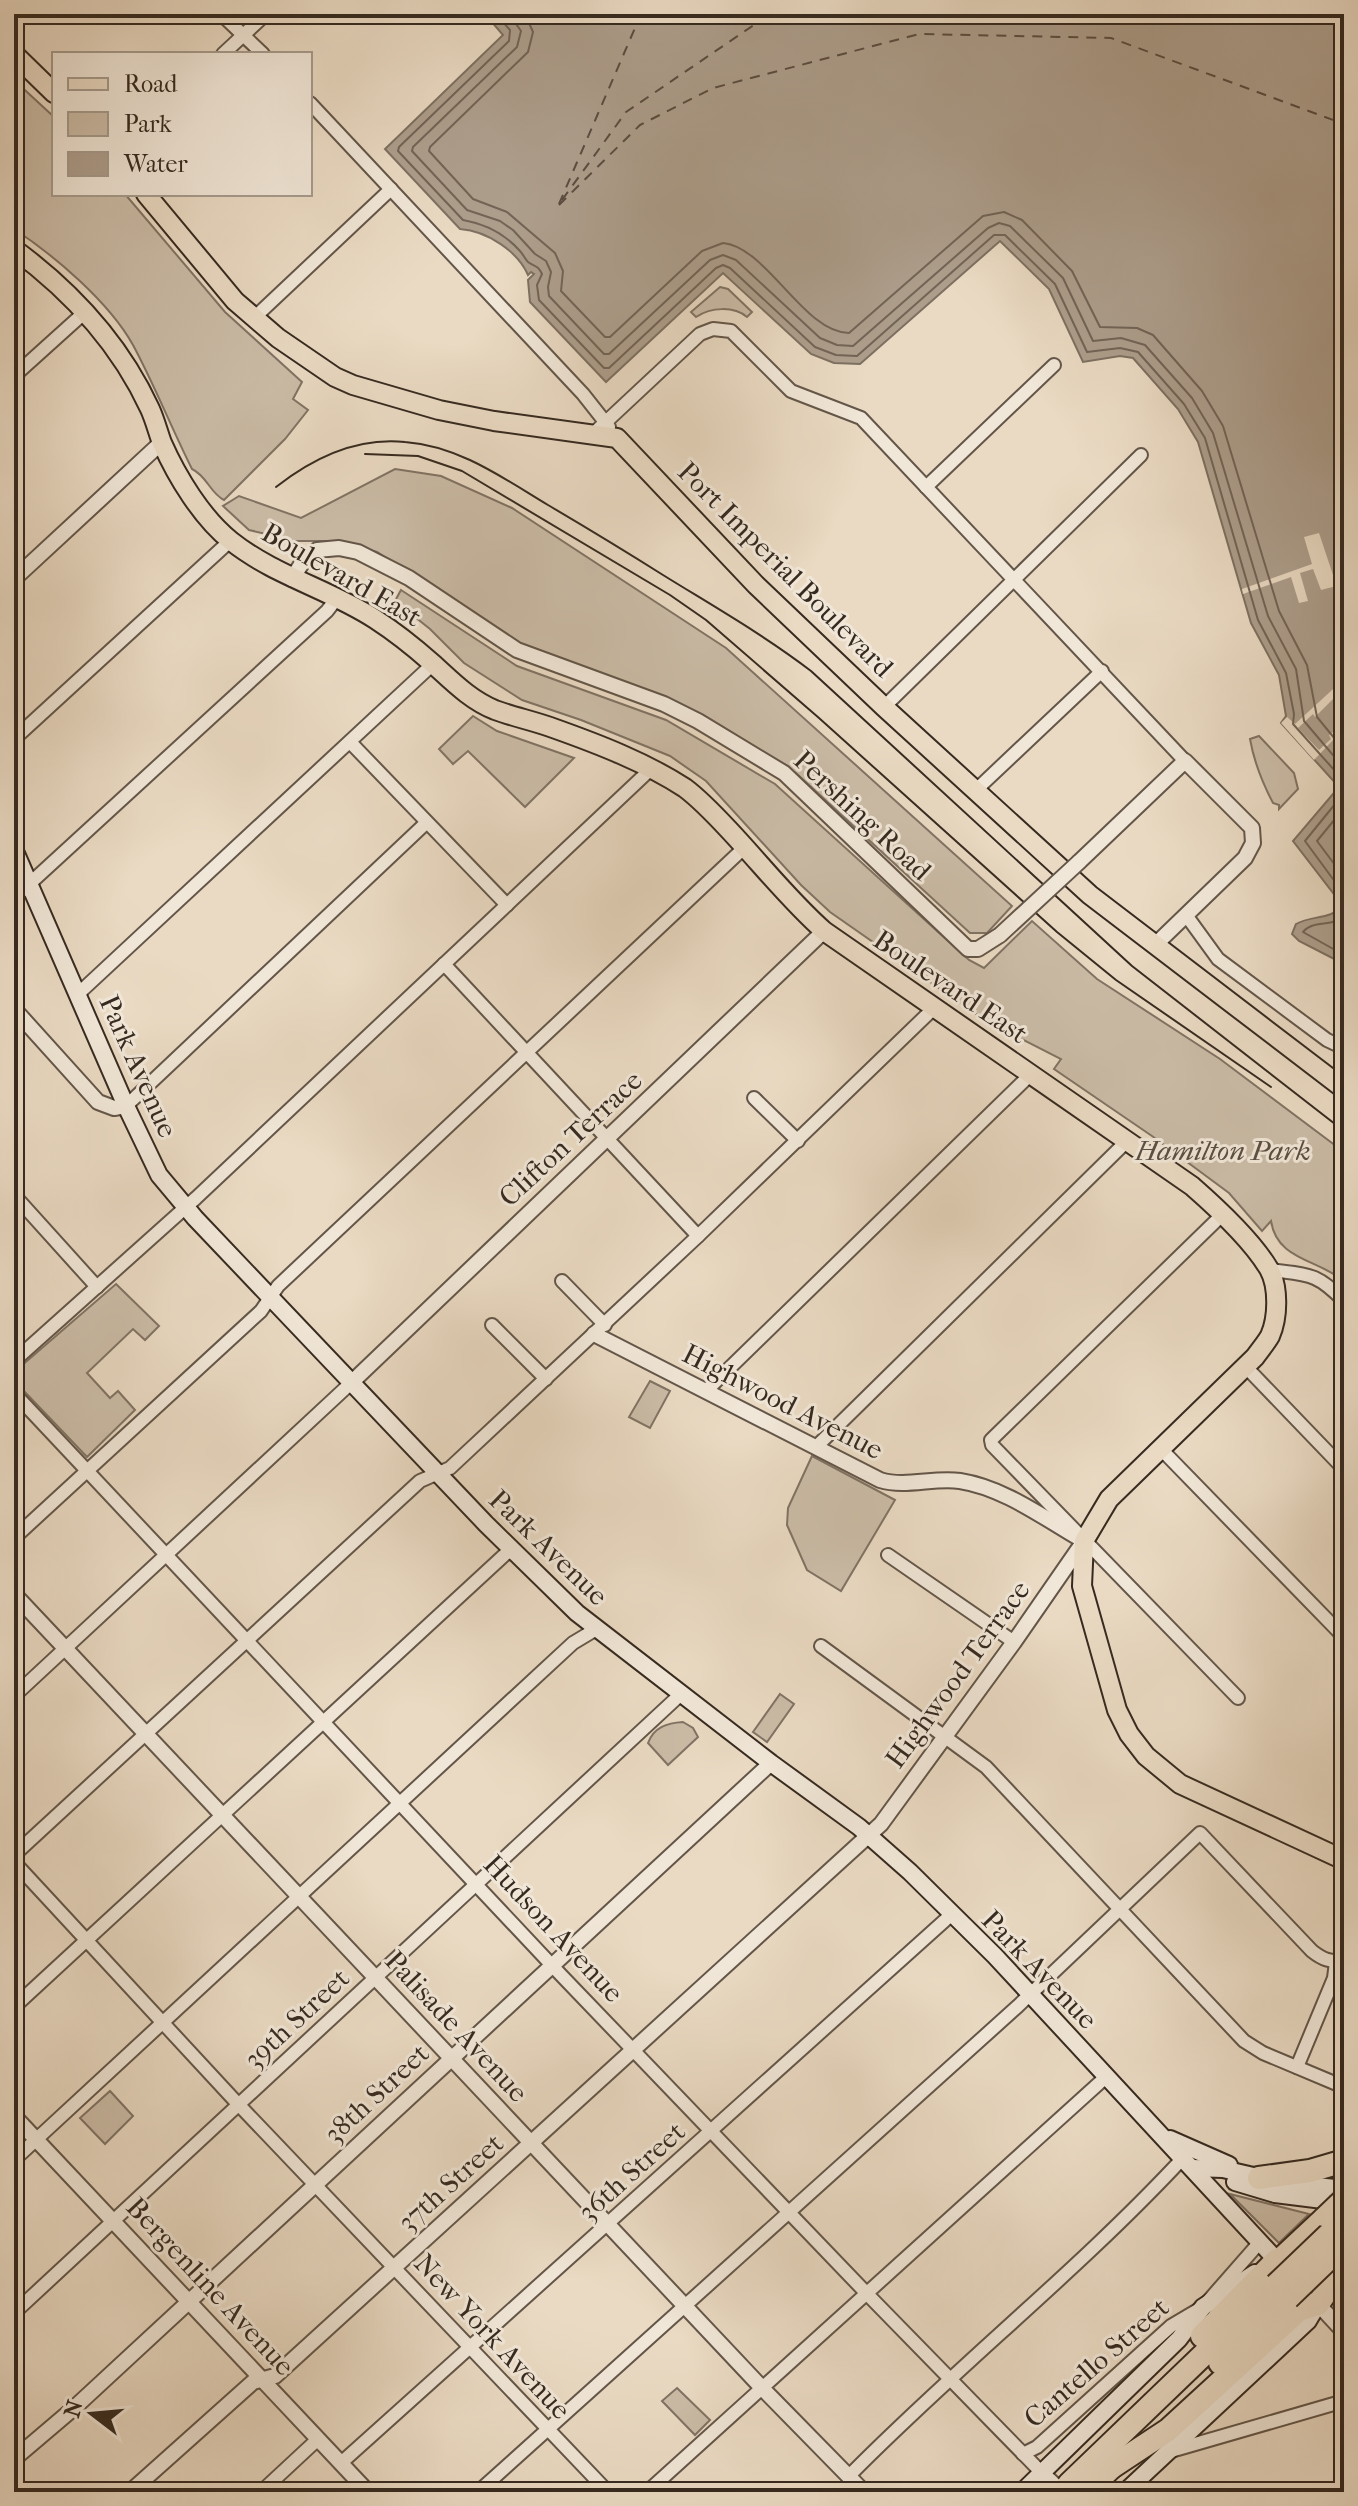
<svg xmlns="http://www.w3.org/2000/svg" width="1358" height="2506" font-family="'IM FELL French Canon',serif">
<rect width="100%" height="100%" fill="#eadac3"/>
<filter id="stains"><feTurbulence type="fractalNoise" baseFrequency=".0025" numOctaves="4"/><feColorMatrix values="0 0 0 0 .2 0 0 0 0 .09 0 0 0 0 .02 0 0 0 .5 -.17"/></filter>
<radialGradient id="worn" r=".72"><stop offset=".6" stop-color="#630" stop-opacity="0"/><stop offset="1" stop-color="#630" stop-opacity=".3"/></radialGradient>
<!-- green -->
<g fill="#cbbca7" stroke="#807364" stroke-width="2">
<path d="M14,80L54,117V194H125L225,312L302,382L293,399L308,410L285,439L224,500C210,493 207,476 192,469C172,429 154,384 133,345C109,302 55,256 14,229Z"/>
<path d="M720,287L728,289L752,312L747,317C734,306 711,307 696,317L691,312Z"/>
<path d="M395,469L441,476L512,508L726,648L1012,906L987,933H970L797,774L733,735L534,651L499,632L377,552L339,541H266V534L249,530L223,506L239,496L301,518Z"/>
<path d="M401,590L517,666L666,720L775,784L969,960L984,968L1032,921L1097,979L1220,1059L1344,1152V1281C1317,1259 1277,1260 1271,1221L1262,1231L1229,1193L1152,1136L1054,1069L1061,1059L986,1021L830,912L801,885L706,781L670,756L581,720L522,700L464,663L430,629L395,601Z"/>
<path d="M473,716L497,731L574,758L525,807L468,751L453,764L439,749Z"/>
<path d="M1259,736L1294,773L1298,789L1279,809V805L1273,803C1262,782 1254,762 1250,739Z"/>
<path d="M116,1284L159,1326L145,1340L133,1329L87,1373L110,1398L118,1391L135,1410L87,1457L21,1388L17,1374L20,1367Z"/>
<path d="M650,1381L670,1391L650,1428L629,1417Z"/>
<path d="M812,1456L895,1500L841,1591L807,1570L787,1525L788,1508Z"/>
<path d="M780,1694L794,1704L767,1742L753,1732Z"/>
<path d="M683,1722L693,1728L698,1737L668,1765L648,1743C654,1727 667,1723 683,1722Z"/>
<path d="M110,2091L133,2116L105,2144L80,2118Z"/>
<path d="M1230,2194L1309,2214L1279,2243Z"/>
<path d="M677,2388L710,2420L695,2435L662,2401Z"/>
</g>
<!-- water -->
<path fill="#ad9e8c" stroke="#7d7061" stroke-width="2" d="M485,14H1344V964L1299,941L1292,934L1296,924C1312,915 1330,920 1343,906L1293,841L1339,787L1281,723L1286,716L1279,675L1251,623L1198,442L1178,409L1133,358L1120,356L1083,362L1049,289L1000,241L860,364L834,363L811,354L723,273L606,382L530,302L528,280L534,274L531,272L528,275C518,252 488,231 460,229L385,149L503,35Z"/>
<!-- pier -->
<g fill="#eadac3">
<path d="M1319,533L1335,581L1344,580V584L1321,590L1313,569L1300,573L1308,601L1299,603L1291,577L1243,594L1242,589L1312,564L1304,537Z"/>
<path d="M1344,679V688L1315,717L1313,714L1298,728L1319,750L1331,739L1329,735L1333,732L1337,736L1344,734V753L1333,740L1314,760L1281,723L1287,717L1295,724Z"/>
</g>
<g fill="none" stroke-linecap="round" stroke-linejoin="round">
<!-- shore -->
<g stroke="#726456" stroke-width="2">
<path d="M496,14L510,30L509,41L399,147L398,151L463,220C486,224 504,233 520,251C523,254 525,259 528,262C535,267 538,265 542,274L537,285L539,300L604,368H609L716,268L723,265L730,268L815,347L836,355L857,356L994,235H1005L1055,284L1087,352L1120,348L1138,352L1184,404L1205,438L1258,620L1286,673L1294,714L1293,724L1344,781"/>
<path d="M509,14L521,31L517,47L413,147L412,151L467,210L500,221L513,230L535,254L546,261L551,272L548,287L549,296L604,354H609L710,260L723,255L736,260L820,338L837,345L853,346L988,228L999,223L1010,226L1063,278L1093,341L1121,338L1145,345L1192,398L1213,433L1268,616L1296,669L1304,721L1344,768"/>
<path d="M525,14L533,32L528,52L430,147L429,151L473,199L507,212L555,253L563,271L561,291L605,337H610L702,251L723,243C767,247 804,333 849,333L983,216L1004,212L1022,220L1072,271L1100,327L1137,328L1153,335L1202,391L1223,426L1279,611L1307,665L1317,717L1344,750"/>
<path d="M1344,793L1305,841L1344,894"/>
<path d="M1344,808L1317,841L1344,877"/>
<path d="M1344,917C1332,927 1312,920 1303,932L1344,955"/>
</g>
<!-- ferry -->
<g stroke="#5a4d40" stroke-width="2" stroke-dasharray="10 8" stroke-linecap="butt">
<path d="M562,200L626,112L770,14"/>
<path d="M559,204L641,14"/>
<path d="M559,205L640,125L713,88L919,34L1111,38L1344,124"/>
</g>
<!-- minor casing -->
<g stroke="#635649" stroke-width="16">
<g id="minor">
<path d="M221,14L263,54"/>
<path d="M14,21L22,14"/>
<path d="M223,54L266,14"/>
<path d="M310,103L583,394L609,427"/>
<path d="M254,318L391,189"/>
<path d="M14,376L85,312"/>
<path d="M593,434L700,334L713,329L731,331L791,391L861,418L1185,761"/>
<path d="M926,487L1054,365"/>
<path d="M884,707L1141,455"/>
<path d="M14,739L230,541"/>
<path d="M350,742L507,905"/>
<path d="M976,790L1102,671"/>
<path d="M14,898L327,611L337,598"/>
<path d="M1186,915L1218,959L1327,1040L1344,1048"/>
<path d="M444,964L698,1236"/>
<path d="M78,994L433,664"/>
<path d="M754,1098L798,1141"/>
<path d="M126,1106L426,823"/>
<path d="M14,1195L97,1287"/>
<path d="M1223,1214L991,1440L992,1445L1238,1698"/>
<path d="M1270,1270C1308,1275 1316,1272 1344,1301"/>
<path d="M562,1281L605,1325"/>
<path d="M492,1325L546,1379"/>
<path d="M14,1361L196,1198L652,768"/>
<path d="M1245,1366L1344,1469"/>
<path d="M707,1390L1031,1074"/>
<path d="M14,1393L561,1975L873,2300L1041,2472"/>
<path d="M816,1447L1127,1141"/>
<path d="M1160,1448L1344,1637"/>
<path d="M14,1538L261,1311L278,1286L745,847"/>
<path d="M888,1555L1014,1642"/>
<path d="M821,1646L986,1767L1244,2041L1263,2053L1344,2087"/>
<path d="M14,1696L351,1383"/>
<path d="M14,1855L420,1481L450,1468L698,1236L934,1008"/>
<path d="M14,1862L238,2104L608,2492"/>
<path d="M14,2007L511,1549"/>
<path d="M1297,2067L1334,1978L1336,1962"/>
<path d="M14,2160L573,1643L598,1628"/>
<path d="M14,2313L681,1694"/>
<path d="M1171,2451L1344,2401"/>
<path d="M1023,2454L1037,2447L1171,2326L1203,2307L1260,2242"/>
<path d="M341,2463L952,1914"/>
<path d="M848,2477C956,2367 1078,2271 1183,2158"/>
<path d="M261,2492L318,2439"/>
<path d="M478,2492L1018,2006L1200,1833L1312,1951C1322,1959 1331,1963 1344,1960"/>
<path d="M647,2492L1107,2076"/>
</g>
</g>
<!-- tertiary casing -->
<g stroke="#635649" stroke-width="18">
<g id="tertiary">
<path d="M14,579L162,442"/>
<path d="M292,579L302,563L317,550L339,548L358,552L409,578L517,650L664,704L698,721L784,773L968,949H978L1000,935"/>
<path d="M1079,862L1185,761L1252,828L1253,843L1245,858L1155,945"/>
<path d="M14,1009L98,1102L114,1108L126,1106"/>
<path d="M351,1383L824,931"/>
<path d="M14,1594L763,2389L864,2492"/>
<path d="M14,2116L368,2492"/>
<path d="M1318,2304L1344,2332"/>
<path d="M14,2459L74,2408L771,1763"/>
<path d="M1041,2472L1062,2492"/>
<path d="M130,2492L253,2382L275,2376L881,1824L1014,1642L1084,1541C1045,1519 1005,1488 960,1481C934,1477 906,1488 880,1480L594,1334"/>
</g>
</g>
<!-- secondary casing -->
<g stroke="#362a20" stroke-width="20">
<g id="secondary">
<path d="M14,849L126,1106L159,1175L195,1218L486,1524L577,1613L771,1763L859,1827L910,1872L995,1956L1282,2266"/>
<path d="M1170,2139L1229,2165"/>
<path d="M1192,2168L1223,2169L1279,2182L1335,2188"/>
<path d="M1235,2182L1275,2194L1323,2200"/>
<path d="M1022,2492L1179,2339L1203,2307L1255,2273"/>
<path d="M1125,2492L1308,2321L1318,2304L1314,2301"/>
</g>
</g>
<!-- primary casing -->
<g stroke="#362a20" stroke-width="22">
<g id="primary">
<path d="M14,54L54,93"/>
<path d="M146,194L235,301L278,338L335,377L353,385L439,410L494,421L617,438L756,585L884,707L1090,895L1344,1089"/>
<path d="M14,249C71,291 120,344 150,409C155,420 158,432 162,443C177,477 202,518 231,541C275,576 329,589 375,619C395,632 414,647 432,663C452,681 470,700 495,710C514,717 534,721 553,728C598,744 645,762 685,788C701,800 715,815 729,830C761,864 789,900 824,931L1192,1186C1216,1207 1253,1242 1269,1269C1279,1287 1278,1318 1270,1336C1266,1343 1260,1350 1255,1357L1109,1499L1084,1541L1082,1586L1117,1710L1129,1734L1146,1756L1180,1784L1344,1860"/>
<path d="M1277,2260L1323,2217"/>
</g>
</g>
<!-- motorway casing -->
<g stroke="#362a20" stroke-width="26">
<g id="motorway">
<path d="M1259,2178L1310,2171L1344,2161"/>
<path d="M1202,2336L1277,2260"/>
<path d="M1220,2363L1288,2298"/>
<path d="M1112,2467L1168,2430L1299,2310L1318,2304L1344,2266"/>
<path d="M1069,2484L1276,2285"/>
<path d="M1086,2492L1120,2459"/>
</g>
</g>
<!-- minor -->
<use href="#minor" stroke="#f1e7d8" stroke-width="12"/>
<!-- tertiary -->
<use href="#tertiary" stroke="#f1e7d8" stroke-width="14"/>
<!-- secondary -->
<use href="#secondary" stroke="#f1e7d8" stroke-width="16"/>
<!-- primary -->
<use href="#primary" stroke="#eadac3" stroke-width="18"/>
<!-- motorway -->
<use href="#motorway" stroke="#eadac3" stroke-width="22"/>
<!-- tram -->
<g stroke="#362a20" stroke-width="2">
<path d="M365,454L418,456L462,471L670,595L706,620L819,718L1057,932L1116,980L1271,1087"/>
<path d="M276,487C313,458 357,437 405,442C459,446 503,478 548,505C587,528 625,551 663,575C713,606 764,635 811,671L1132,966L1344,1131"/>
</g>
<!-- tertiary-bridge casing -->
<g stroke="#635649" stroke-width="18" stroke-linecap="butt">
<path id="tertiary-bridge" d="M1000,935L1079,862"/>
</g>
<!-- primary-bridge casing -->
<g stroke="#362a20" stroke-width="22" stroke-linecap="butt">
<path id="primary-bridge" d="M1323,2217L1344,2197"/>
</g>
<!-- motorway-bridge casing -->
<g stroke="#362a20" stroke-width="26" stroke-linecap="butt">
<g id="motorway-bridge">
<path d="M1276,2285L1344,2220"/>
<path d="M1288,2298L1344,2244"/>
</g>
</g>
<!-- tertiary-bridge -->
<use href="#tertiary-bridge" stroke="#f1e7d8" stroke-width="14"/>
<!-- primary-bridge -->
<use href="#primary-bridge" stroke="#eadac3" stroke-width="18"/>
<!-- motorway-bridge -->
<use href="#motorway-bridge" stroke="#eadac3" stroke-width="22"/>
</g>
<g text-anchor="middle" stroke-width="6" stroke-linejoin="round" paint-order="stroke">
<!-- street labels -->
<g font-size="28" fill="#362a20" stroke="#f1e7d8">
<text transform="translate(786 569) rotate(45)" y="10">Port Imperial Boulevard</text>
<text transform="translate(342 574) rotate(30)" y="10">Boulevard East</text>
<text transform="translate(863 815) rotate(43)" y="10">Pershing Road</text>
<text transform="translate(951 986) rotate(34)" y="10">Boulevard East</text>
<text transform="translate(139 1066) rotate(66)" y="10">Park Avenue</text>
<text transform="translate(570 1138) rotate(-43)" y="10">Clifton Terrace</text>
<text transform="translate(783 1401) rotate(27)" y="10">Highwood Avenue</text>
<text transform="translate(549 1547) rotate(44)" y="10">Park Avenue</text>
<text transform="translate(957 1674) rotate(-54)" y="10">Highwood Terrace</text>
<text transform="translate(554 1928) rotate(47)" y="10">Hudson Avenue</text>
<text transform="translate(1040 1969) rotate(46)" y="10">Park Avenue</text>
<text transform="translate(296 2018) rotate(-43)" y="10">39th Street</text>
<text transform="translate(457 2026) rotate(47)" y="10">Palisade Avenue</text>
<text transform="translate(376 2093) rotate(-43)" y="10">38th Street</text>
<text transform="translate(631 2171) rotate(-42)" y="10">36th Street</text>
<text transform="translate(450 2182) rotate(-42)" y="10">37th Street</text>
<text transform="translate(211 2286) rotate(47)" y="10">Bergenline Avenue</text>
<text transform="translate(493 2336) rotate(47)" y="10">New York Avenue</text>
<text transform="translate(1096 2362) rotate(-41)" y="10">Cantello Street</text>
</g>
<!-- park labels -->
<g font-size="28" font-style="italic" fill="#5b4e42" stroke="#f1e7d8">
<text x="1223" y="1160">Hamilton Park</text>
</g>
</g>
<!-- margin -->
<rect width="1358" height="2506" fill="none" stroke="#eadac3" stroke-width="48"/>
<rect x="16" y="16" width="1326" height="2474" fill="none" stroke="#362a20" stroke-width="4"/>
<rect x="24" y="24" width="1310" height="2458" fill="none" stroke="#362a20" stroke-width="2"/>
<!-- legend -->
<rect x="52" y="52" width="260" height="144" fill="#f1e7d8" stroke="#a69b8e" stroke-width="2"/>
<rect x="68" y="78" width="40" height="12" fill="#eadac3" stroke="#a69b8e" stroke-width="2"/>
<text x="124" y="92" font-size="24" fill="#362a20">Road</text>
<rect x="68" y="112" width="40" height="24" fill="#cbbca7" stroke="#a69b8e" stroke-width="2"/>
<text x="124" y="132" font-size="24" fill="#362a20">Park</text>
<rect x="68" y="152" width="40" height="24" fill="#ad9e8c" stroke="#a69b8e" stroke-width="2"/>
<text x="124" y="172" font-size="24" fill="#362a20">Water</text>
<!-- north arrow -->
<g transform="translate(92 2414) rotate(286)" stroke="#f1e7d8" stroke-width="6" paint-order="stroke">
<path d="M0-6L14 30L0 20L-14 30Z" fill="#362a20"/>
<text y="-12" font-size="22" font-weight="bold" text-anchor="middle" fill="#362a20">N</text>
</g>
<rect width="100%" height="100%" filter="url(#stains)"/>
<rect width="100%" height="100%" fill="url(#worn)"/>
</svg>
